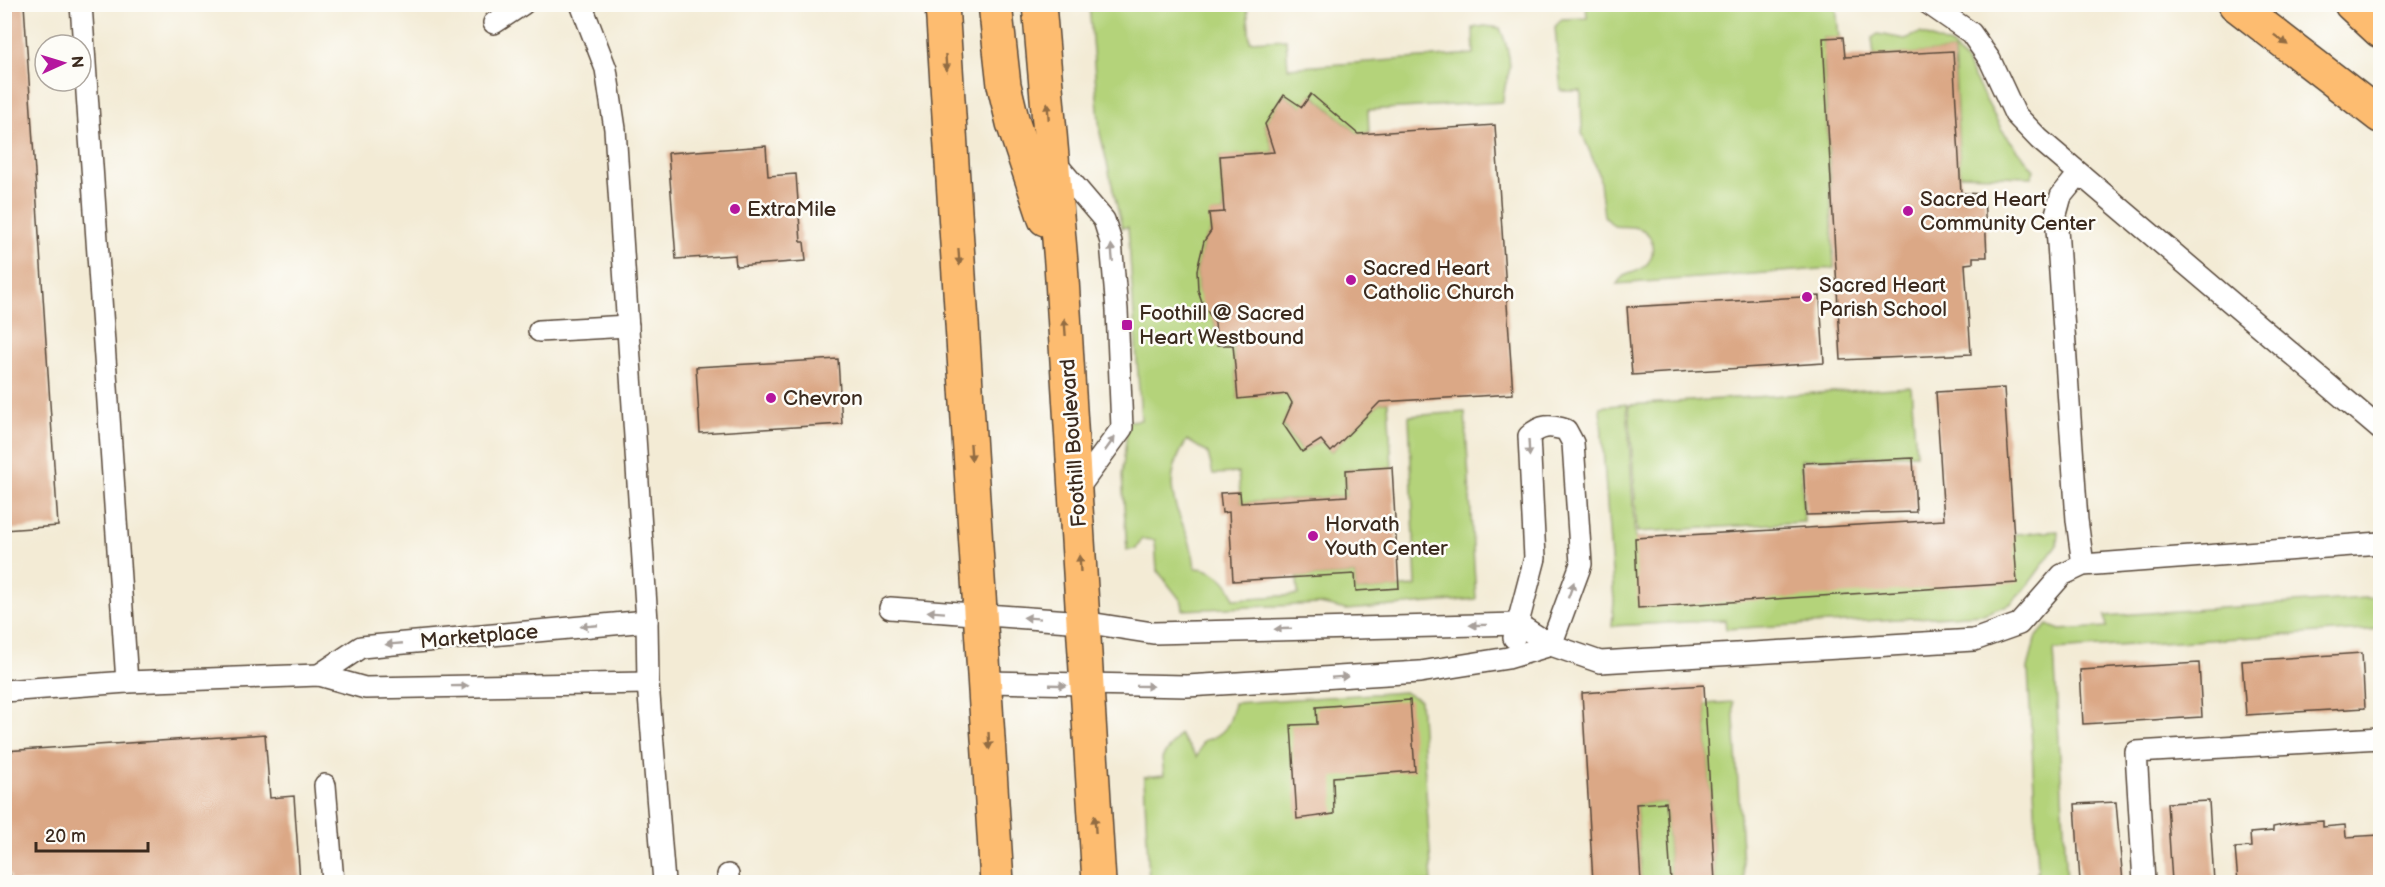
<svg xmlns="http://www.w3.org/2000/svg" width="2385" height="887" font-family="'Balsamiq Sans',sans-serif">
<rect width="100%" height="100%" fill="#fdfcf7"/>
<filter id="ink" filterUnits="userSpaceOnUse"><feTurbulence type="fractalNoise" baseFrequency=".0167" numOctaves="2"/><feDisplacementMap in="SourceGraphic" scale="12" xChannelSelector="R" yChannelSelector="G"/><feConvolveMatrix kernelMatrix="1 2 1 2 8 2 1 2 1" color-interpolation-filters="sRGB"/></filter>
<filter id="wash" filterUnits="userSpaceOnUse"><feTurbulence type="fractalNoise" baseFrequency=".008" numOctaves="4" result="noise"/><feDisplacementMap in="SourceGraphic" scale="24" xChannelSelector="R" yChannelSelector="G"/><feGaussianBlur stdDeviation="1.35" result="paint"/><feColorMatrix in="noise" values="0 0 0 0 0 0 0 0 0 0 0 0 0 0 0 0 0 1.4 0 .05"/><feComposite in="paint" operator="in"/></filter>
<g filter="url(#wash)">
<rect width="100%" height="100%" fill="#f3ebd5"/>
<!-- green -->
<g fill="#b4d37a" stroke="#787e4c" stroke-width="1.5">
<path d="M1089,5H1247L1250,41L1286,39L1288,68L1474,54L1473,28L1485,26L1500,28C1505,40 1512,59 1509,72C1506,83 1503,90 1503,102L1368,110L1369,133L1358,134L1312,94L1302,107L1284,95L1265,124L1274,152L1220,157L1224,212L1210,214L1211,231L1204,241L1197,270L1198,290L1215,323L1217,345H1233L1238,398L1287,394L1292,403L1283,425L1302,452L1321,440L1331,452L1380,402H1388L1392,467L1346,470L1347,496L1241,503L1238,473L1213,474L1208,453L1187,440C1151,498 1191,518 1195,568C1213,568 1230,581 1234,599L1298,595L1297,577L1355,574L1356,591L1416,586L1409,416L1465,412L1476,599L1346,610L1320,604L1183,610L1182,602L1157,570L1155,540L1142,539L1136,549L1127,550L1122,476L1128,421L1141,420L1128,227L1122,228L1100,133Z"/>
<path d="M1586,5H1836L1839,38H1823L1834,268L1617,284C1624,271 1634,275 1644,267C1657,256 1655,233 1638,228C1631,226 1621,227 1614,226L1604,216L1599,174L1582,133L1581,91H1561L1555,27L1561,19L1587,18Z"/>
<path d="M1920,33L1952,46L1965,61L2002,130L2034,170L2031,177L1960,175L1954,51L1874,56L1872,38L1878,34L1905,39Z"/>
<path d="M1911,387L1916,454L1801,460L1804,522L1637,532L1629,405Z"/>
<path d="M1627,404L1635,538L2014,534L2058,531L2057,545L2025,589L2010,604L1983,614L1726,629L1725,620L1612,626L1614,601L1600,407Z"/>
<path d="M2380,597V629L2054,650L2067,882H2034L2038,868L2028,669L2035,639L2047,625L2060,630L2107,627L2105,616Z"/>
<path d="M1404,692L1420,700L1432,882H1149L1144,777L1164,775L1162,758L1179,734L1197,757L1203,741C1224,736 1231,725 1234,703Z"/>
<path d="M1733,702L1744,882H1715L1705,704Z"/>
<path d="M1666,802L1671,882H1641L1636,804Z"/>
</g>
<g id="blocks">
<!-- building -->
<g fill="#dba886">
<path d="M4,4H24L58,526L4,530Z"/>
<path d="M1843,37L1845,57L1953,51L1961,193L1984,194L1987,257H1973V263L1965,264L1971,354L1841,360L1823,38Z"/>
<path d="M1311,94L1358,134L1495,125L1513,394L1380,402L1331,452L1321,440L1302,452L1283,424L1292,403L1287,394L1238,399L1233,345H1217L1215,323L1203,305L1198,290L1197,270L1204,241L1211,231L1209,213L1224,212L1220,156L1274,152L1265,124L1284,95L1302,107Z"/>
<path d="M766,146L768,176L796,174L801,242H804L806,261L736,266L735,255L676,259L668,153Z"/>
<path d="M1820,296L1824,363L1632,375L1627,307Z"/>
<path d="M838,359L842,424L700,433L696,367Z"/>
<path d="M2004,388L2017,583L1638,608L1635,538L1944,520L1936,392Z"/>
<path d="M1913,458L1916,512L1806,515L1803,463Z"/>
<path d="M1392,467L1399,588L1356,591L1355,574L1233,581L1229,512L1222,513L1220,493L1240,492L1241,503L1347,496L1346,470Z"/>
<path d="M2362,653L2365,708L2246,715L2242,661Z"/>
<path d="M2199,663L2202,717L2083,724L2080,670Z"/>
<path d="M1704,685L1715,882H1671L1666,802L1636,804L1641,882H1593L1582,693Z"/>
<path d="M1410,700L1415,771L1333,777L1334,814L1297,819L1291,725L1317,724L1316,707Z"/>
<path d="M265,734L270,798L294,796L300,882H11L10,874H4V751Z"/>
<path d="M2209,801L2214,882H2172L2167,803Z"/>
<path d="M2116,802L2123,882H2080L2075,804Z"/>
<path d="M2323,821V827L2345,825L2346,837L2380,835V882H2238L2235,848L2251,847L2250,833L2273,831V827L2292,823Z"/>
</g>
</g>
</g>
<g filter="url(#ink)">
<use href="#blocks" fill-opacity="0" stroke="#574739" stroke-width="1.5"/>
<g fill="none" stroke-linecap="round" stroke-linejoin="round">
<!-- service casing -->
<g stroke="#574739" stroke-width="24">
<g id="service">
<path d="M81,4L127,682"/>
<path d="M581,4L606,69L615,129L647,621L648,683L664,882"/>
<path d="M1929,4L1971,33L1990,60L2015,114L2039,139L2380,429"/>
<path d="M494,23L523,4"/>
<path d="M1052,159L1104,220L1111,242L1117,310L1122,428L1076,491"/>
<path d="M2079,174L2061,196L2056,214L2077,520L2083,565"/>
<path d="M539,331L628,326"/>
<path d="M890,608L1083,622L1153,633L1518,624L1551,645L1600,662L1974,640L2019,624L2062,575L2083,565L2380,543"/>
<path d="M1514,638L1535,558L1529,436C1541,425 1550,425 1566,430L1573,443L1581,564L1551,645"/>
<path d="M319,675L361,647L647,621"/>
<path d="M987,682L1187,686L1420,672L1508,658L1551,645"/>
<path d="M4,691L127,682L319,675L365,688L648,683"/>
<path d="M325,785L333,882"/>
<path d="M728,875V882"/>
<path d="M2144,882L2136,752L2380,738"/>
</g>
</g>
<!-- primary casing -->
<g stroke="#574739" stroke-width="36">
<g id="primary">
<path d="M942,4L997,882"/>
<path d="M995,4L1004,85L1013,123L1045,219"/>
<path d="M1039,4L1061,263L1099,882"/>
</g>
</g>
<!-- motorway casing -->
<g stroke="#574739" stroke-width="36">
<g id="motorway">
<path d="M2235,4L2380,116"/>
<path d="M2351,4L2380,31"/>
</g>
</g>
<!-- service -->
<use href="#service" stroke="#fff" stroke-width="21"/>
<!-- primary -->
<use href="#primary" stroke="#fdbc70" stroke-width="33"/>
<!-- motorway -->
<use href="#motorway" stroke="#fdbc70" stroke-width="33"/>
</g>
<!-- one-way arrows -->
<defs><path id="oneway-solid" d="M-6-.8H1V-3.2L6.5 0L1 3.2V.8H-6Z" transform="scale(1.5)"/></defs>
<g fill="#926c43">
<use href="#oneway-solid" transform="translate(2281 40) rotate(37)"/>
<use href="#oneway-solid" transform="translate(946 63) rotate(86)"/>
<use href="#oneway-solid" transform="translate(1048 111) rotate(-95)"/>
<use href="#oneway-solid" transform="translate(959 257) rotate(86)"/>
<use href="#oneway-solid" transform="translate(1065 327) rotate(-94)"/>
<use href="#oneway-solid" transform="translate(971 452) rotate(86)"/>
<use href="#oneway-solid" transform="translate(1080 563) rotate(-93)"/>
<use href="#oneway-solid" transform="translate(989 741) rotate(87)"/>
<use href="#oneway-solid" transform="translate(1095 824) rotate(-94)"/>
</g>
<g fill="#a79f9a">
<use href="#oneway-solid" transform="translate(1112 253) rotate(-95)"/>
<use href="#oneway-solid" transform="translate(1110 444) rotate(-54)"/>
<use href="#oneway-solid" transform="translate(1529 448) rotate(87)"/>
<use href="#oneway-solid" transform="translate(1571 590) rotate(-70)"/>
<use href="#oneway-solid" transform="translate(936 612) rotate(-176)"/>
<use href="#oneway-solid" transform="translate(1032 618) rotate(-176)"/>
<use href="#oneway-solid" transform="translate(1478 625) rotate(179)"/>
<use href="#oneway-solid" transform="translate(589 626) rotate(175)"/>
<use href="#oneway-solid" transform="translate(1283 629) rotate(178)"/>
<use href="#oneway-solid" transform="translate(394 644) rotate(175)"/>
<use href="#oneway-solid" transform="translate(1340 677) rotate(-4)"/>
<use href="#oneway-solid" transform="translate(1058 685) rotate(2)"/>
<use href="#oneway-solid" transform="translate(460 686) rotate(-1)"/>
<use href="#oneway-solid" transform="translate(1145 686) rotate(1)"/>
</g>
</g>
<!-- markers -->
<g fill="#b5179e" stroke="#fdfcf7" stroke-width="2">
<circle cx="735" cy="209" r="6"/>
<circle cx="1908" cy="211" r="6"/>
<circle cx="1351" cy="280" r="6"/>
<circle cx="1807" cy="297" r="6"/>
<rect x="1121" y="319" width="12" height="12" rx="3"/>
<circle cx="771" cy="398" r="6"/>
<circle cx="1313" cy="536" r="6"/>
</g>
<g text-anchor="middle" stroke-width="5" stroke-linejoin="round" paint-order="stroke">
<!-- poi labels -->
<g font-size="21" fill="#3b2a1e" stroke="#fdfcf7" text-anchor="start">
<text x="1920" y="206">Sacred Heart<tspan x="1920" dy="24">Community Center</tspan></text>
<text x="747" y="216">ExtraMile</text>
<text x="1363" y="275">Sacred Heart<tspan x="1363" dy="24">Catholic Church</tspan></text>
<text x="1819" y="292">Sacred Heart<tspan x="1819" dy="24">Parish School</tspan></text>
<text x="1139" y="320">Foothill @ Sacred<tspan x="1139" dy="24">Heart Westbound</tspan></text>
<text x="783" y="405">Chevron</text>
<text x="1325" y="531">Horvath<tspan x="1325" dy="24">Youth Center</tspan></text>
</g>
<!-- street labels -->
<g font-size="21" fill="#3b2a1e" stroke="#fdfcf7">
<text transform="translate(1073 443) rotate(-94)" y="7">Foothill Boulevard</text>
<text transform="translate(479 636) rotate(-5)" y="7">Marketplace</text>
</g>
</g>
<!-- margin -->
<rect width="2385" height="887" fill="none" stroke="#fdfcf7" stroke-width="24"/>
<!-- north arrow -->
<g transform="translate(63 63) rotate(86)"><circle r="28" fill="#fdfcf7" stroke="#afa8a0" stroke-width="1.5"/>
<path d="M0-4.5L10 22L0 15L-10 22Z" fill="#b5179e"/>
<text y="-9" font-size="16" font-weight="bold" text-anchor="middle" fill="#3b2a1e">N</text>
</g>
<!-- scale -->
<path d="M36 842v9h112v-9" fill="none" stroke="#3b2a1e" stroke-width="3"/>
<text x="45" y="842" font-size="18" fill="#3b2a1e" stroke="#fdfcf7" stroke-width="4.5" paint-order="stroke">20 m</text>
</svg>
